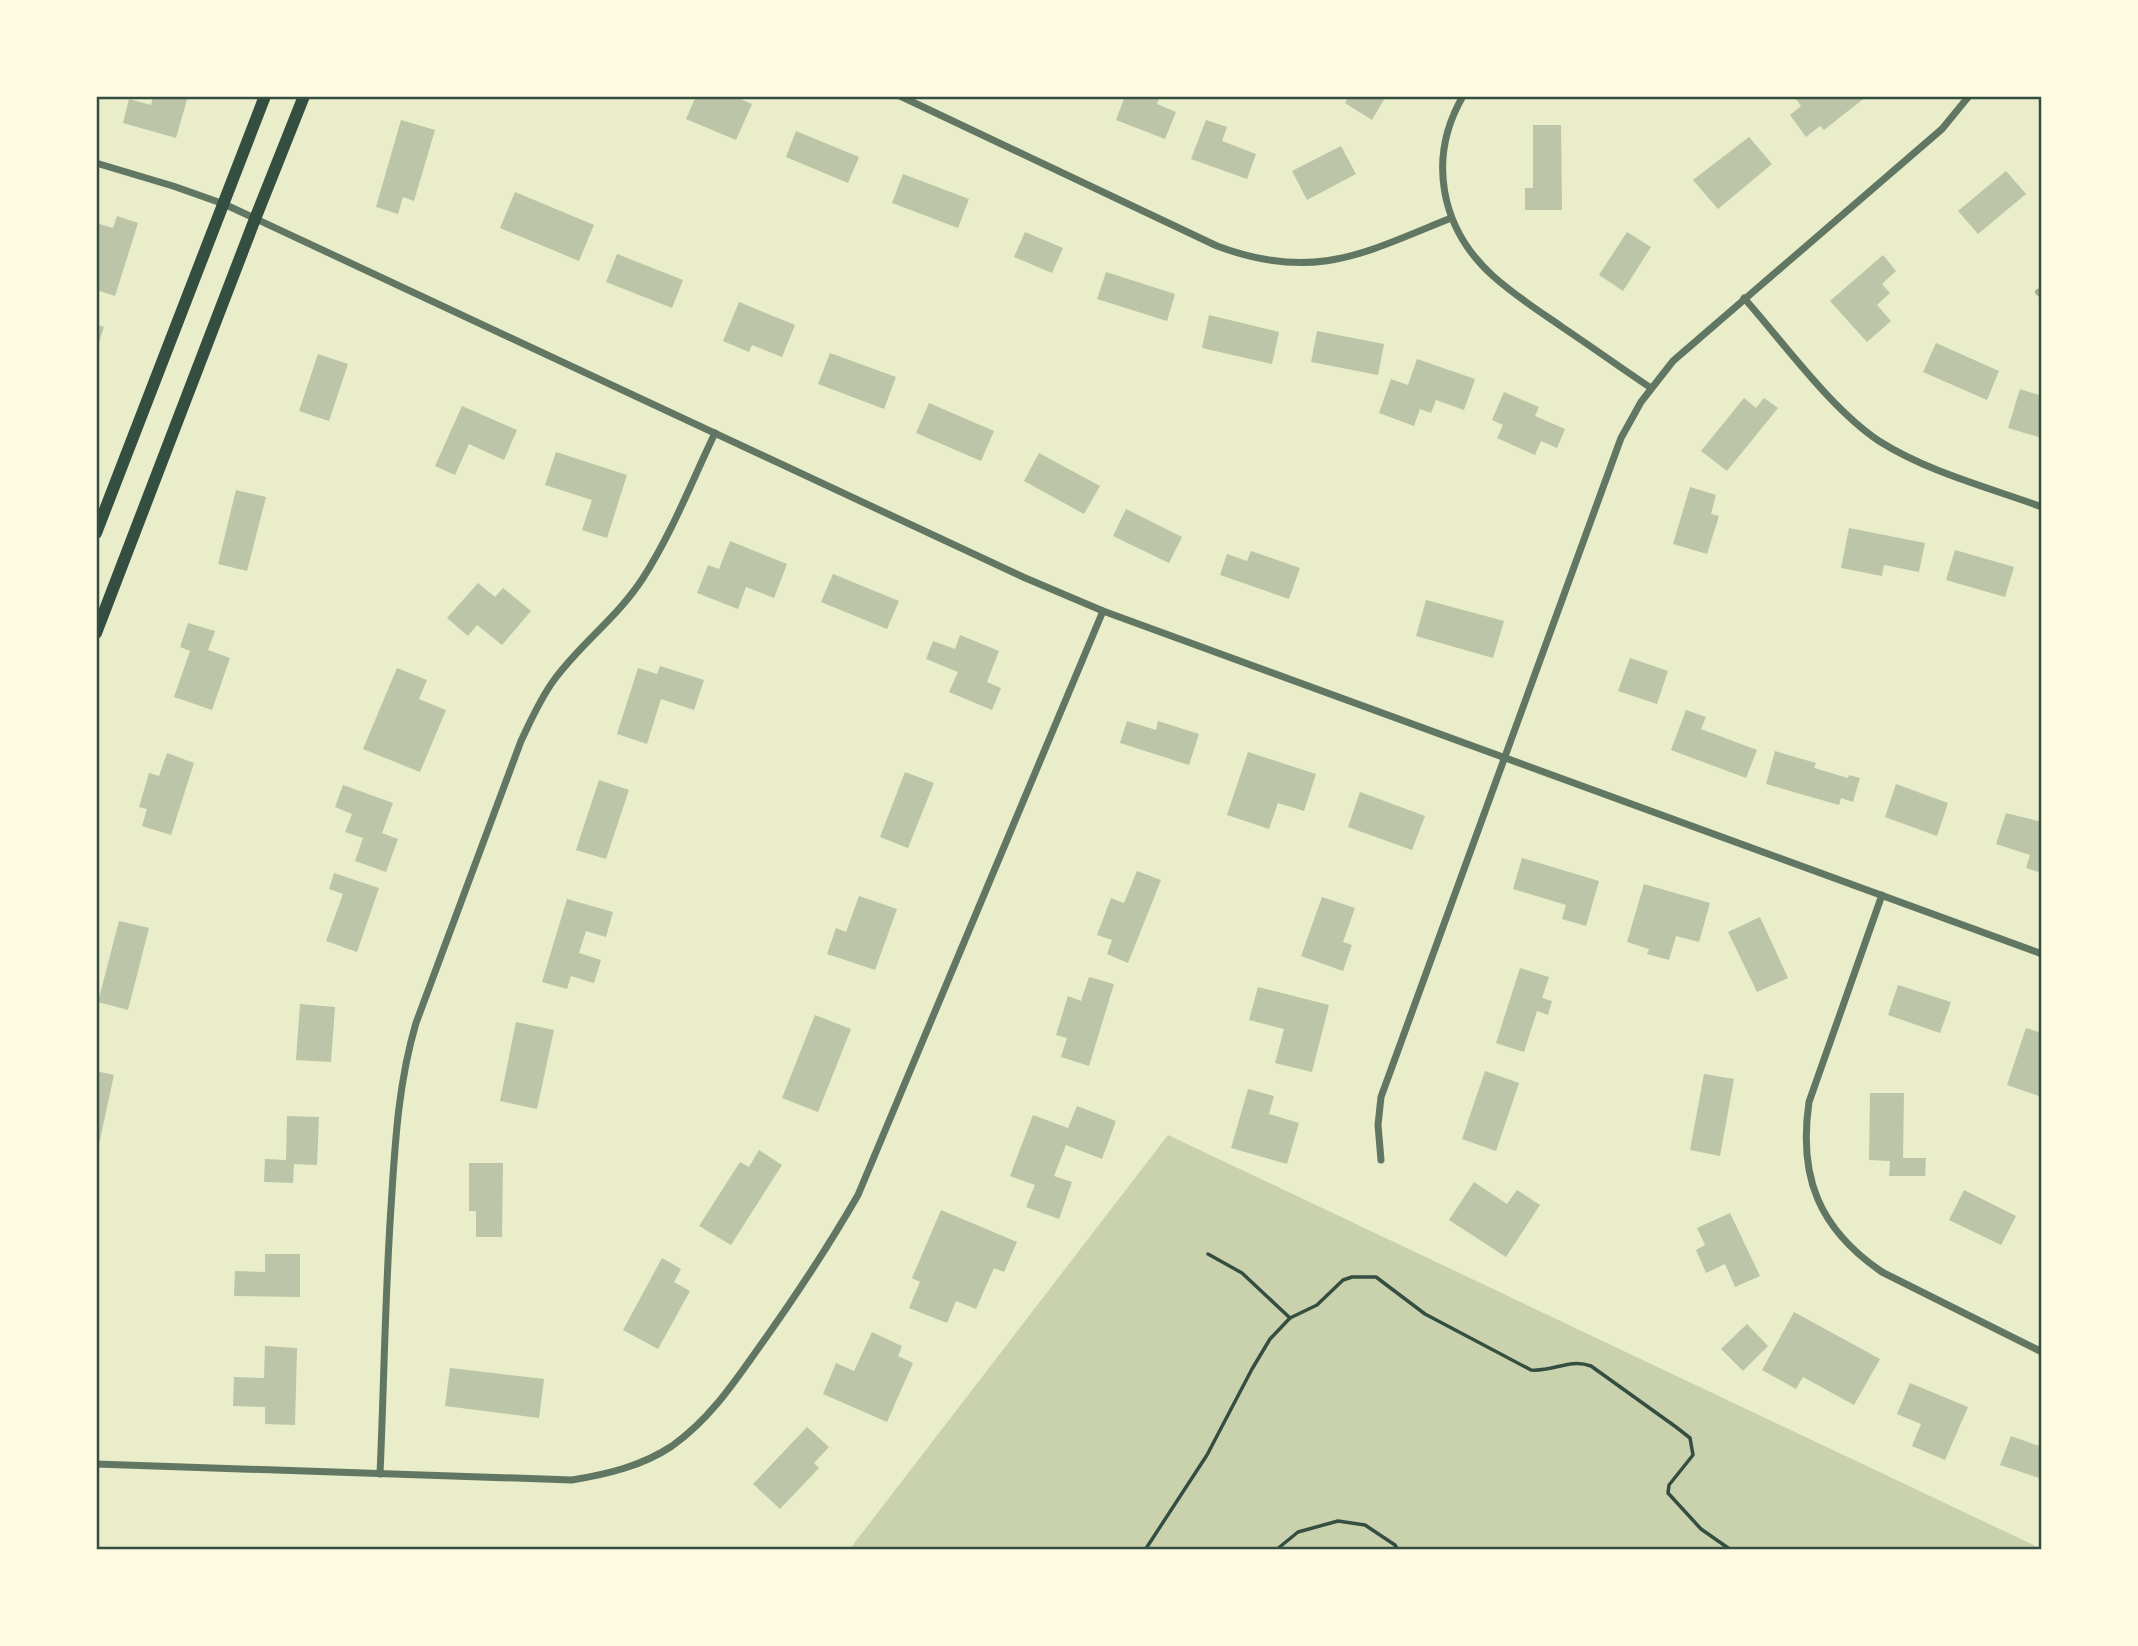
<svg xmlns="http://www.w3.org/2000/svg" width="2138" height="1646" font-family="'DejaVu Sans',sans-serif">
<rect width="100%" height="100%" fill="#e9edc9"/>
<!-- green -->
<path fill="#cad2ad" d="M1168,1135L2042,1549V1550H849Z"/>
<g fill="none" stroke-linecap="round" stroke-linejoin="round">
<!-- stream -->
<path stroke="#a3b18a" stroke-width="6" d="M2038,292L2042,295"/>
</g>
<!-- building -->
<g fill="#bcc5a7">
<path d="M153,96H188L176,138L123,123L129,99L151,105Z"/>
<path d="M696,96H734L752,104L736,140L686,119Z"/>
<path d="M1125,96H1160L1157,104L1176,112L1165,139L1116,120Z"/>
<path d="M1349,96H1386L1372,120L1345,103Z"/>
<path d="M1794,96H1867L1824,130L1820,126L1806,137L1790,115L1801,106Z"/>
<path d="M401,120L435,130L414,201L403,197L398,214L376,207Z"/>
<path d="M1206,120L1227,127L1222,141L1256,154L1247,179L1191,159Z"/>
<path d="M1533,125H1561L1562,210H1525V188H1533Z"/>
<path d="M796,131L859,157L848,183L786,157Z"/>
<path d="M1749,137L1772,164L1718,209L1693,180Z"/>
<path d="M1341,146L1356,174L1307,200L1292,171Z"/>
<path d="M2006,171L2026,194L1978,234L1958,211Z"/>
<path d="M903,174L969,199L958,228L892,203Z"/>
<path d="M515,192L594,225L579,261L500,228Z"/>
<path d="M117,216L138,223L115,296L96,290V223L113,228Z"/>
<path d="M1025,232L1063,248L1052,273L1014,257Z"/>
<path d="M1627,232L1651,247L1623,291L1599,275Z"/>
<path d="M617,254L683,280L672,308L606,282Z"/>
<path d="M1883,255L1896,271L1882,284L1890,293L1877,305L1891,321L1867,342L1830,301Z"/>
<path d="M1106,272L1175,294L1167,321L1097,299Z"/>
<path d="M739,302L795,325L782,357L752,345L749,352L723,341Z"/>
<path d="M1209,315L1279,332L1272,364L1202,348Z"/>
<path d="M96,324L104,327L97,348H96Z"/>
<path d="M1317,331L1384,344L1378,375L1311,362Z"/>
<path d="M1936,343L1999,371L1987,400L1923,372Z"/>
<path d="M830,353L896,377L884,409L818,384Z"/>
<path d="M318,354L348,364L329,421L299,411Z"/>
<path d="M1417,359L1475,379L1464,410L1436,400L1431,413L1420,409L1414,426L1379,413L1391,379L1408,385Z"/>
<path d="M2020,389L2042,396V438L2008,428Z"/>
<path d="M1504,392L1539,407L1535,416L1565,429L1557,448L1541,441L1535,455L1497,438L1503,425L1492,420Z"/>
<path d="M1744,398L1756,408L1764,398L1778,408L1727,471L1701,451Z"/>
<path d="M929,403L994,431L981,461L916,433Z"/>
<path d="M462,406L517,430L504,460L469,444L455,475L435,466Z"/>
<path d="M556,452L627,475L607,538L582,530L592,500L545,485Z"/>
<path d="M1039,453L1100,486L1084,514L1024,481Z"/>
<path d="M1690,487L1716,495L1711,514L1719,516L1707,554L1673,544Z"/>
<path d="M236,490L266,497L247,571L218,564Z"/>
<path d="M1126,509L1182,537L1169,563L1113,536Z"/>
<path d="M1849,528L1925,543L1919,572L1884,565L1882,576L1841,568Z"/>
<path d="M730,541L787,564L774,598L746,587L738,609L697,593L708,565L719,569Z"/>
<path d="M1955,550L2014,567L2005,597L1946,580Z"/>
<path d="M1251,551L1300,568L1289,599L1220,575L1227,554L1247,561Z"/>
<path d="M833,574L899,601L887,629L821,602Z"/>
<path d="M478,583L495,597L503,588L531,611L502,645L477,625L468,636L447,618Z"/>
<path d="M1426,600L1504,621L1493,658L1416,636Z"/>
<path d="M188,623L215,631L208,650L230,658L212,710L174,697L190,651L180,647Z"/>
<path d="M960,635L999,651L987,682L1001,688L992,710L949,692L958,672L926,659L933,641L955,649Z"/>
<path d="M1630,658L1668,671L1657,704L1618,691Z"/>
<path d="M660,666L704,680L694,710L661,699L647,744L617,734L638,668L657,674Z"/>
<path d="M397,668L427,680L419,699L446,710L420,772L363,749Z"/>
<path d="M1686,710L1706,717L1701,729L1757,750L1746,778L1671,750Z"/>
<path d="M1127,721L1156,730L1158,721L1199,734L1189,765L1120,743Z"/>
<path d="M1775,751L1816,763L1814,768L1848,778L1849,775L1860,778L1853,802L1841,798L1839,805L1766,784Z"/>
<path d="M1248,752L1316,774L1304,811L1278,803L1269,829L1227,815Z"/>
<path d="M167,753L194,763L171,835L142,826L147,809L139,807L149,773L159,776Z"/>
<path d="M905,772L934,783L908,848L880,837Z"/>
<path d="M599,780L629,790L606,859L576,850Z"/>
<path d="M1896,784L1948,803L1937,836L1885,817Z"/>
<path d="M343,785L393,803L382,833L398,839L386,872L355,861L363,838L345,832L352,814L335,807Z"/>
<path d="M1360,792L1425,816L1412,850L1348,827Z"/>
<path d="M2006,813L2042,822V873L2026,868L2030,855L1996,844Z"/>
<path d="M1522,858L1599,881L1586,926L1562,919L1566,905L1513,889Z"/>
<path d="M1137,871L1161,880L1128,963L1107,954L1112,940L1097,935L1111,898L1124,903Z"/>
<path d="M334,873L379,888L357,952L326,941L343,894L329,889Z"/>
<path d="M1644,884L1710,903L1699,942L1676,936L1669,960L1647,954L1649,949L1627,942Z"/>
<path d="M859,896L897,909L875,970L827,954L836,928L846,932Z"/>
<path d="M1322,897L1355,908L1343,942L1352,945L1343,971L1301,956Z"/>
<path d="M567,899L613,912L606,937L586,931L579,953L601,960L594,983L571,976L567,989L542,982Z"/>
<path d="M1760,917L1788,978L1757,992L1728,932Z"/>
<path d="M119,921L149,928L128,1010L98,1002Z"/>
<path d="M1520,968L1549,977L1542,998L1552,1001L1548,1015L1537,1011L1524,1052L1496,1043Z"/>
<path d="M1089,977L1114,984L1089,1066L1061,1057L1067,1038L1056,1035L1068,996L1081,1001Z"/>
<path d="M1898,985L1951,1002L1940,1033L1888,1015Z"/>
<path d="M1258,987L1329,1005L1312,1072L1275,1063L1284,1029L1249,1020Z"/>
<path d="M300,1004L335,1007L331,1062L296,1060Z"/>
<path d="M815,1015L851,1029L818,1112L782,1098Z"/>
<path d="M516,1022L554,1030L537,1109L500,1101Z"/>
<path d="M2026,1028L2042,1033V1097L2007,1085Z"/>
<path d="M96,1071L114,1075L97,1153H96Z"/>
<path d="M1485,1071L1519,1083L1496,1151L1462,1139Z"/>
<path d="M1704,1074L1734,1079L1720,1156L1690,1150Z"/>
<path d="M1248,1089L1274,1096L1269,1114L1299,1123L1287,1164L1231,1148Z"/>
<path d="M1870,1093H1904L1903,1158H1926L1925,1176H1889L1890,1161L1869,1160Z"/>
<path d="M1077,1106L1116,1121L1102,1159L1066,1145L1054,1176L1072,1182L1059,1219L1026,1207L1035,1185L1010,1176L1033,1115L1068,1128Z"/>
<path d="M287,1116L319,1117L317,1165L294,1164L293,1183L264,1182L265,1159L286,1160Z"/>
<path d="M759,1150L782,1165L731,1245L699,1226L740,1162L749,1167Z"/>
<path d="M469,1163H503L502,1237H476V1211H469Z"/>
<path d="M1474,1182L1507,1204L1517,1190L1540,1205L1506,1257L1449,1220Z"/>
<path d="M1964,1190L2016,1216L2001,1245L1949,1220Z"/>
<path d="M941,1210L1017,1242L1004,1272L994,1268L976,1309L956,1301L947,1323L909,1308L920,1282L912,1278Z"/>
<path d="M1730,1213L1760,1276L1735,1287L1725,1264L1706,1273L1696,1250L1705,1245L1697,1228Z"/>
<path d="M265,1254H300V1297L234,1296L235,1271L265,1272Z"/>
<path d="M662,1258L681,1269L674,1282L690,1291L658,1349L623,1330Z"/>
<path d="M1794,1312L1880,1359L1854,1405L1803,1377L1796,1389L1762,1370Z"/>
<path d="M1747,1324L1768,1346L1743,1371L1721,1349Z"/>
<path d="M872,1332L902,1346L898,1356L913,1363L887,1422L823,1394L836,1363L854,1371Z"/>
<path d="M265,1346L297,1348L295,1425L265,1424V1407L233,1406L234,1377L264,1378Z"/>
<path d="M450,1368L544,1379L539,1418L445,1406Z"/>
<path d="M1910,1383L1968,1407L1945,1460L1912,1446L1921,1424L1897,1414Z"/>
<path d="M807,1427L829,1447L814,1463L819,1468L780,1509L753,1484Z"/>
<path d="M2011,1436L2042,1447V1479L2000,1465Z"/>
</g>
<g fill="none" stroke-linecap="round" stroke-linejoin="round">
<!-- path -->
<g stroke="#344e41" stroke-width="3.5">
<path d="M1208,1254L1242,1273L1290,1318"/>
<path d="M1145,1550L1207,1455L1252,1369L1270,1339L1290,1318L1317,1305L1343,1280L1352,1277H1376L1425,1314L1531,1370C1553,1372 1569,1358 1591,1366L1676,1427L1690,1438L1693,1455L1669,1485L1668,1493L1701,1529L1731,1550"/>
<path d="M1276,1550L1298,1532L1338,1521L1365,1525L1395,1545L1398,1550"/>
</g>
<!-- minor -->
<g stroke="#617663" stroke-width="7">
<path d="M900,96L1217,246C1314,282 1362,254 1451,218"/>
<path d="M1463,96C1427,158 1440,228 1493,276C1514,295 1539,311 1562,327C1592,347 1621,368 1651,388"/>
<path d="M96,163L173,186L224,204L1023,577L1103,611L2042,954"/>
<path d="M1744,298C1783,342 1831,409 1879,441C1928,472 1987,487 2042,507"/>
<path d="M1882,895L1809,1102C1798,1177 1819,1229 1882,1272L2042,1352"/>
<path d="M1381,1160L1378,1125L1381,1097L1621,438L1641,402L1673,361L1942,129L1969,96"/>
<path d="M96,1464L572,1480C608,1474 642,1466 672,1446C709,1420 734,1383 760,1346C795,1297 828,1247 858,1195L1103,611"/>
<path d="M380,1474C384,1385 385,1296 391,1207C395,1144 398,1084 416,1023L521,741C531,720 540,699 554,680C581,643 617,618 643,578C672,533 692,481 715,433"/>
</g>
<!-- secondary -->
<g stroke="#344e41" stroke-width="12">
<path d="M96,533L265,96"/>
<path d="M96,633L255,219L304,96"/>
</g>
</g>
<!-- border -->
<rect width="2138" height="1646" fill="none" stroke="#fefae0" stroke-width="196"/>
<rect x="98" y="98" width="1942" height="1450" fill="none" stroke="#344e41" stroke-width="2.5"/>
</svg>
